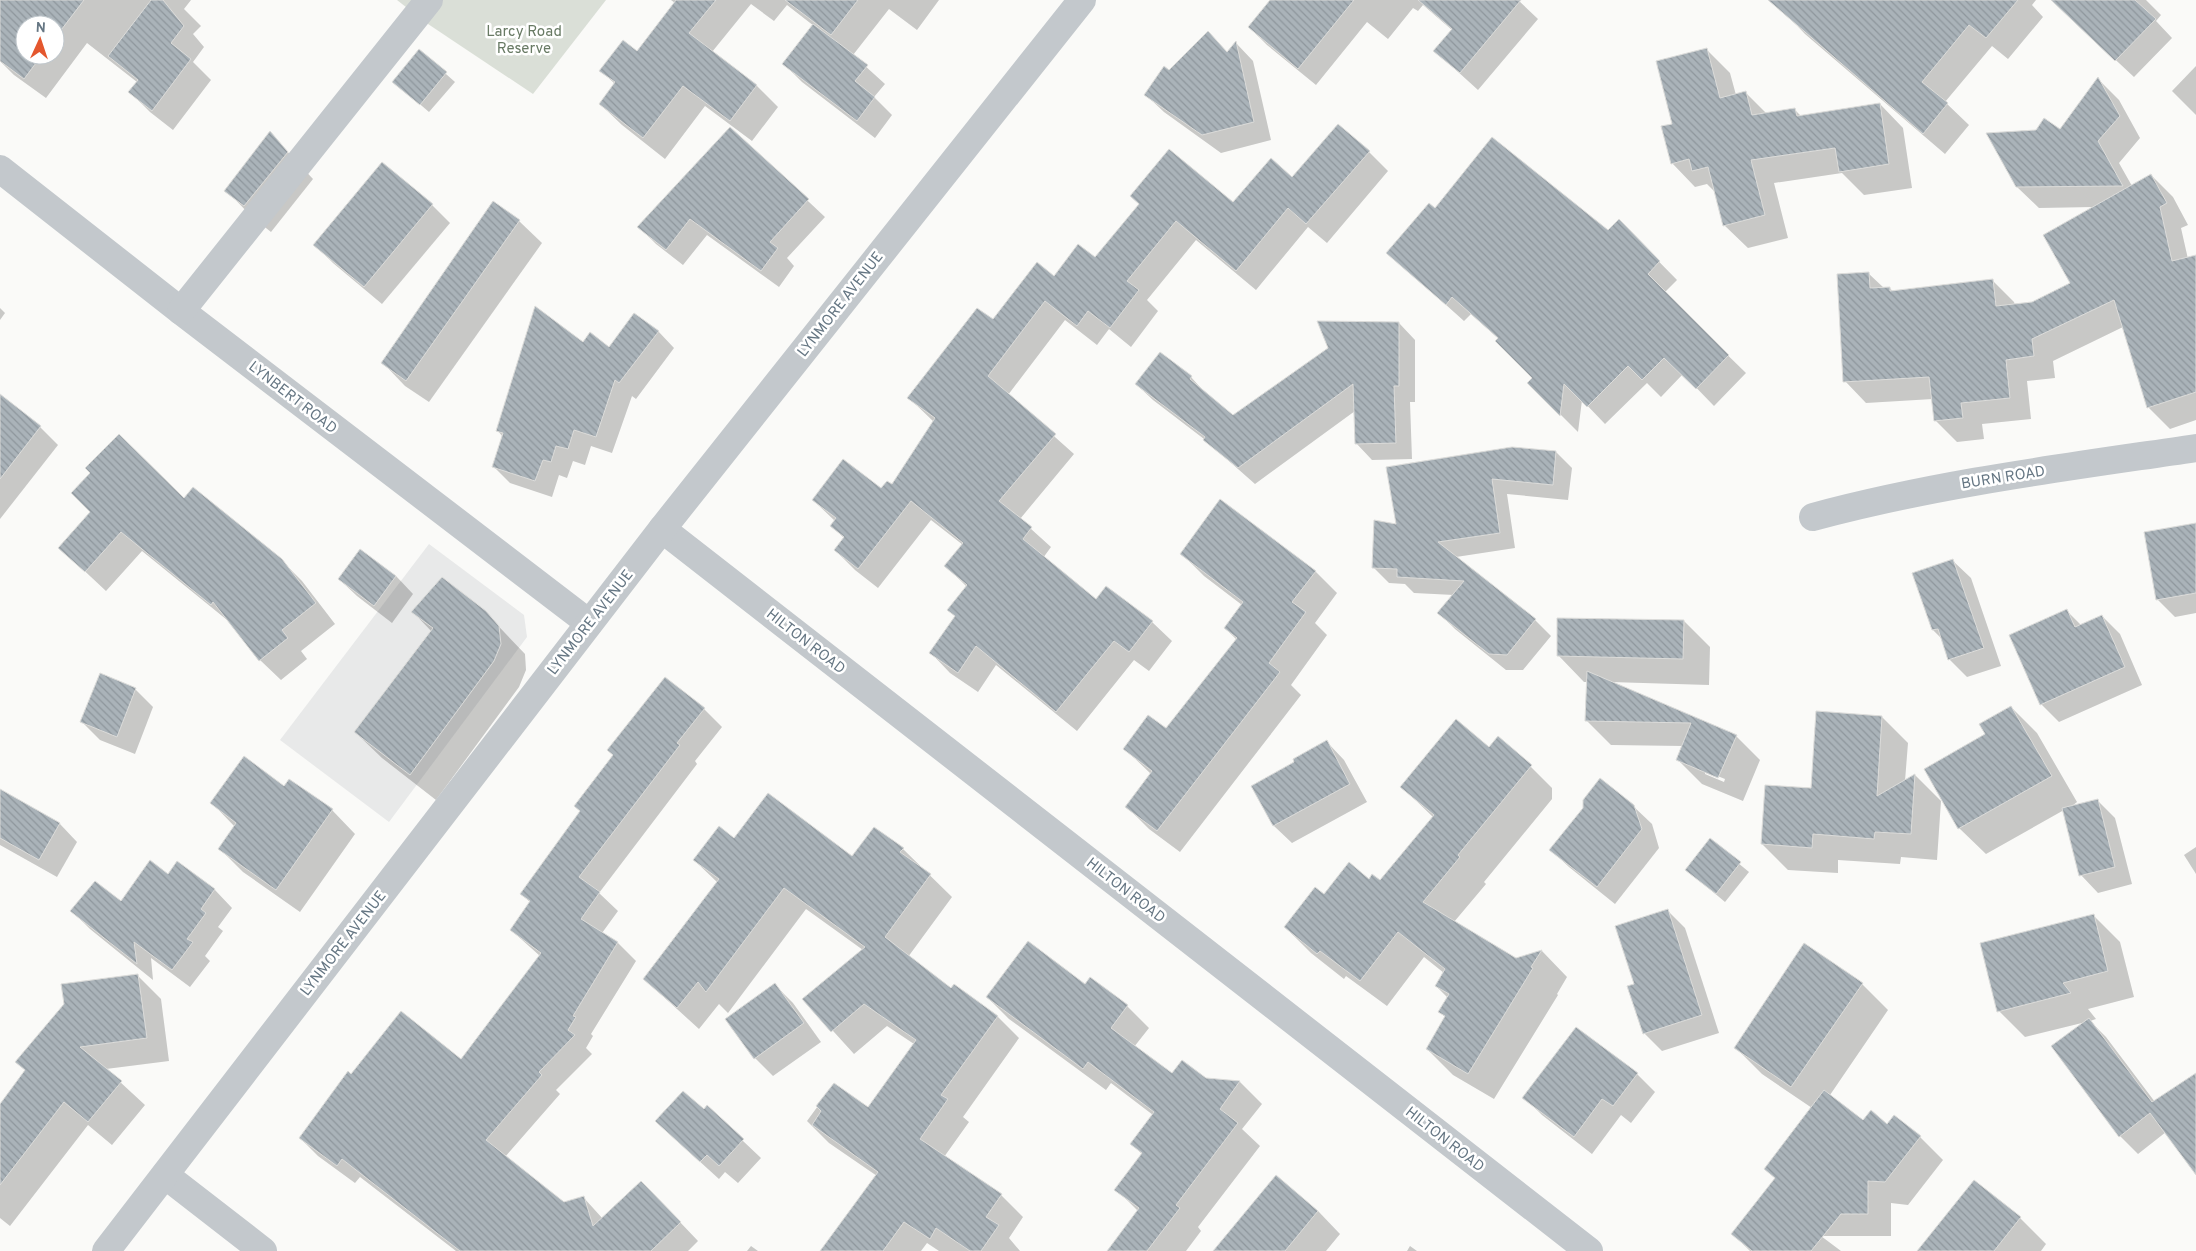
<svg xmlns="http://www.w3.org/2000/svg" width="2196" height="1251" font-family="Overpass,sans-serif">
<defs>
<pattern id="building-back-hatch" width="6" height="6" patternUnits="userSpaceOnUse" patternTransform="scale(1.25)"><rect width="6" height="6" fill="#aab3b9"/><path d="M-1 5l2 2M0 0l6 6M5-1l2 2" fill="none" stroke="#8e969c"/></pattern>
</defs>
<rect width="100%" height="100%" fill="#fafaf8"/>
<!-- built -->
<path fill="#e8e9e9" d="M429,544L524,615L527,637L389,822L280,740Z"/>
<!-- green -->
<path fill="#dadfd7" d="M397,0H606L533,94L425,22Z"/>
<!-- shadow -->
<g fill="#0003" fill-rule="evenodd">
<path d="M0,0H191L184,9L201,26L193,34L204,47L193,62L211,80L173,130L150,112L130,92L137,82L87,43L46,98L14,75L0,61ZM25,25H55V55H25Z"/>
<path d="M671,0H939L917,30L889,9L853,55L885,84L874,97L892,115L875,138L802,82L784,64L814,26L787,5L774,21L751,4L712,52L757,86L778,107L752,141L705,106L665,159L622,125L600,104L615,84L601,71L638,53L675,3Z"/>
<path d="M1273,0H1518L1538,19L1478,90L1435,51L1452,30L1423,5L1418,11L1413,8L1388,39L1367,22L1316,85L1267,45L1249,27Z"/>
<path d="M1780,0H2036L2032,5L2043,17L2008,59L1992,46L1945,102L1969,125L1945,154L1805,34L1783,11Z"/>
<path d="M2090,0H2146L2161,15L2156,21L2172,38L2134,77L2090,36Z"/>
<path d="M1208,33L1228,53L1236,43L1253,61L1271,140L1221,153L1164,112L1146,95Z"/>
<path d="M1706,49L1730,73L1736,95L1745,92L1767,114L1795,110L1802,117L1880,104L1903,128L1912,188L1864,195L1842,173L1774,183L1788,238L1748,248L1724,225L1716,193L1707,184L1695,187L1672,163L1673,125Z"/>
<path d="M420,51L455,82L429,112L394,82Z"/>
<path d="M2196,66V115L2172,91Z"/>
<path d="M2098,79L2119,100L2140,138L2119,163L2132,186L2151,175L2173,197L2188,225L2181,228L2188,259L2196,257V420L2170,429L2148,407L2123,327L2053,361L2055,378L2027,381L2031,419L1982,424L1984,439L1957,442L1935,420L1933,399L1866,403L1845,381L1868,273L1884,288H1890L1893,292L1993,281L2014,302L2015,305L2033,303L2072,284L2094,207L2039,208L2017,187Z"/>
<path d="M730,128L825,217L787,258L794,266L779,287L707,235L683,265L656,244L639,227Z"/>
<path d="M270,133L313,179L271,232L252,217L226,190Z"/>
<path d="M1369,152L1388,171L1327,243L1308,227L1256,290L1196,240L1147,300L1158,311L1131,347L1109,329L1097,345L1065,320L1008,395L1074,454L1020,519L1051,547L1043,558L1097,601L1152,622L1172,641L1149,671L1134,660L1077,731L996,665L978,692L950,673L931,653L956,617L949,610L967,587L946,566L963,545L931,520L878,588L855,570L835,550L845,539L832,526L835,521L813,500L882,490L892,486L934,422L909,398L993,321L1055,277L1095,258L1140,204L1233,203L1292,178Z"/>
<path d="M382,163L432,205L450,223L382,304L333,263L315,245Z"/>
<path d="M493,203L519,221L542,243L429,402L405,386L383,363Z"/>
<path d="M1435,210L1608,231L1619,221L1677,280L1664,293L1746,373L1714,406L1683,374L1661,397L1647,383L1605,424L1582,400L1578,432L1529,383L1534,378L1499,339L1471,314L1464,321L1388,253Z"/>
<path d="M0,308L5,313L0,320Z"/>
<path d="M1399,323L1415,340V402H1410L1412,459L1372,460L1356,443L1355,411L1255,484L1204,439L1153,400L1136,384L1160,353L1191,377L1207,395L1233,416Z"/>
<path d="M658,331L674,348L636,399L632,396L612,453L591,446L585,465L573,461L567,478L559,475L552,497L510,483L494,467L503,437L497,430L584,343L609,348Z"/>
<path d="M8,402L40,427L58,445L0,519V412Z"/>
<path d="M1512,448L1556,452L1572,468L1568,500L1507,494L1515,548L1456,557L1535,620L1551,636L1523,670H1506L1455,629L1439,613L1454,595L1414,593L1405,584L1389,583L1373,567L1397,526Z"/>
<path d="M92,473L184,500L281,560L302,581L335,624L301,651L307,659L281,680L260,660L232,624L142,551L106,591L60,548L92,512Z"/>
<path d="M2196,525V613L2175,617L2157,599Z"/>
<path d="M1182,554L1315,571L1337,593L1315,623L1327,635L1291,685L1301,695L1180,852L1149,829L1127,807L1151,774L1125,749L1166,730L1237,640L1225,628L1242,605L1204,576Z"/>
<path d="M1953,561L1971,578L2001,666L1967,677L1949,659L1942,639L1933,630Z"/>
<path d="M396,576L413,594L392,623L357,596L339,579Z"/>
<path d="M2067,611L2082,626L2102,616L2120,634L2142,685L2059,722L2041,704Z"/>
<path d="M413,612H485L525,654L526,670L519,687L436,800L382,758L355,732L432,632Z"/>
<path d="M1684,621L1710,647L1709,685L1610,682L1736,736L1760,760L1743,801L1702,784L1678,760L1683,746L1611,745L1587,721L1588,682H1584L1558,655ZM1705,771L1725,779L1724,782L1705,774Z"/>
<path d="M135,689L153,707L135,754L100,740L82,722Z"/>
<path d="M2011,707L2037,733L2077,802L2072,806L2097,800L2115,818L2132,884L2098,893L2081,875L2064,810L1986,854L1959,828L1925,769L1986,734Z"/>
<path d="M704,709L722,727L695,761L697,764L599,893L618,911L602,933L618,943L636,961L591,1034L593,1036L586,1048L592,1054L556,1090L560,1094L505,1157L564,1203L584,1198L603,1219L659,1200L698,1241L688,1251H456L360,1177L355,1183L318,1156L300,1138L351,1075L461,1060L540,956L511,930L530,902L521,894Z"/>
<path d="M1882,717L1908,743L1905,781L1915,775L1941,801L1937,860L1901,857L1900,864L1838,860V873L1788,870L1762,844Z"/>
<path d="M1327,742L1344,760L1367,802L1292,843L1274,826L1252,787L1295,763Z"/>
<path d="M1489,749L1525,761L1552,788V799L1484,882L1486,884L1454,922L1516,960L1542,951L1567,977L1557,994L1558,995L1494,1099L1453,1075L1427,1049L1446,1018L1440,1012L1448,998L1436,986L1444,973L1424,957L1387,1006L1346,976L1344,979L1311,953L1285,927L1325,896L1370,881L1380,882L1434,818L1402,787Z"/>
<path d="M284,787L332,810L355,834L300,912L243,872L220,849L235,827L212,803Z"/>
<path d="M0,790L60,824L77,842L57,877L0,845Z"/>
<path d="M1633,806L1652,824L1659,848L1615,904L1569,867L1551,850Z"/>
<path d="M734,840L853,858L903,849L952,897L908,957L952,990L997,1016L1019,1038L963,1117L969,1122L944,1157L1001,1195L1023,1217L1009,1238L1020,1251H939L927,1243L921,1251H821L877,1176L829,1143L807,1121L834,1084L869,1109L914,1044L887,1026L854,1054L804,999L863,950L806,909L728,1013L719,1004L699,1029L644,979L718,883L694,860Z"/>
<path d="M1710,840L1749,872L1725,902L1687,870Z"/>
<path d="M2196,847V874L2184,855Z"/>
<path d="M177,863L215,890L232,908L218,927L223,931L205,956L210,961L190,987L151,958L153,980L90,929L72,911L121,903L169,875Z"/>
<path d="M1668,911L1685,928L1719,1033L1662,1051L1644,1033L1635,985Z"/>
<path d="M2094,916L2120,942L2134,997L2088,1009L2096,1019L2090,1021L2106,1037L2155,1102L2196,1082V1170L2166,1132L2138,1154L2120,1136L2053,1047L2086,1022L2025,1037L1999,1011Z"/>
<path d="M138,976L161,999L169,1061L106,1069L145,1105L112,1145L88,1125L10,1226L0,1218V1106L26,1071Z"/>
<path d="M1862,984L1888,1010L1830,1095L1863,1122L1888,1125L1895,1117L1920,1137L1943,1160L1908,1205L1891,1203V1236H1821L1841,1251H1750L1733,1234L1776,1179L1765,1169L1812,1108L1762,1074L1736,1048Z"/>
<path d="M775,985L793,1003L821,1042L773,1076L755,1058Z"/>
<path d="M1085,985L1127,1006L1149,1028L1134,1047L1172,1075L1240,1082L1262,1104L1242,1129L1260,1146L1198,1227L1201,1231L1186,1251H1109L1138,1211L1116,1189L1142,1154L1131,1143L1153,1115L1111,1083L1106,1090L1009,1019L987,997Z"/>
<path d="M1637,1074L1655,1092L1631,1123L1621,1115L1592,1154L1542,1115L1524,1097Z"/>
<path d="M707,1107L761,1158L738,1183L725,1172L719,1179L675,1139Z"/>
<path d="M1975,1181L2020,1218L2046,1244L2041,1251H1919Z"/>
<path d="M1318,1211L1340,1234L1326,1251H1215Z"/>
<path d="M751,1246L758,1251H747Z"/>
<path d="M1410,1246L1417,1251H1407Z"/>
</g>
<!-- building -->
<g fill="url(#building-back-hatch)" stroke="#dcdcda">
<path d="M0,0H84L55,38V25H25V55H42L24,79L0,61Z"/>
<path d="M151,0H163L184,26L171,43L191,59L152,111L128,92L138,80L108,56Z"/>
<path d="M676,0H716L689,33L757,85L730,121L683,86L643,138L599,104L615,82L599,71L623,40L637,51Z"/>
<path d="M785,0H858L831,35Z"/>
<path d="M1270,0H1354L1298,69L1248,27Z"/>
<path d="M1418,0H1521L1460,73L1433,51L1452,29Z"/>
<path d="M1768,0H2018L1986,38L1969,25L1922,82L1948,103L1923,134Z"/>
<path d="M2051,0H2135L2156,19L2115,61Z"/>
<path d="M813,24L868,65L855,81L875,97L857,121L782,64Z"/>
<path d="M1208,31L1227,52L1236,41L1254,122L1202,135L1144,95L1164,66L1169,70Z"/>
<path d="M1707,48L1720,98L1746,91L1752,115L1795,108L1797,116L1880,103L1889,164L1839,172L1835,148L1751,160L1765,215L1723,226L1708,167L1692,171L1689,159L1671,164L1661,126L1672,124L1656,61Z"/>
<path d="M419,49L447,72L420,105L392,82Z"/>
<path d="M2098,77L2120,116L2098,141L2123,186L2016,187L1986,133L2036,130L2044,118L2060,129Z"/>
<path d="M1338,124L1370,151L1306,224L1288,208L1236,271L1176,221L1127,281L1139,290L1110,328L1088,311L1077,326L1045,301L988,376L1056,434L999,501L1032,527L1023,539L1096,599L1106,586L1153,621L1129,652L1114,641L1056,712L976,646L958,673L929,653L955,616L947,610L967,585L944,566L963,543L911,501L858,569L834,550L844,537L830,526L836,518L812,500L843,459L881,488L887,481L892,484L935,418L907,398L977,308L993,319L1037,262L1054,276L1078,244L1095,257L1139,204L1130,196L1169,149L1233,202L1271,158L1292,177Z"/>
<path d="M730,127L809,199L770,242L778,248L761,271L690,219L666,250L637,227Z"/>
<path d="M270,131L288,152L244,206L224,191Z"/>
<path d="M1492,137L1608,230L1619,219L1660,261L1648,274L1729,355L1696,389L1664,358L1642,380L1628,366L1587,407L1564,384L1560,416L1527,383L1532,378L1495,341L1498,338L1452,297L1446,305L1386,253L1429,203L1435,208Z"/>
<path d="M382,162L433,204L364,287L313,245Z"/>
<path d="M2151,174L2167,203L2160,207L2172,261L2196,255V392L2147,408L2114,300L2032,339L2034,356L2006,360L2010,398L1961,403L1963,418L1934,421L1929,377L1843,382L1837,274L1869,272L1870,288L1890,287V291L1993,279L1996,306L2032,302L2070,283L2043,235Z"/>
<path d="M493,201L520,220L406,381L381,363Z"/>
<path d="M535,306L583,342L590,332L609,347L634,313L659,331L619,383L615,380L596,437L574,430L568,449L556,446L551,462L543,460L535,481L492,467L503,433L496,431Z"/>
<path d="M1317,321L1399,322V386H1394L1396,443L1355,444L1353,384L1238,468L1203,440L1205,437L1135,384L1160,352L1192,376L1190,379L1233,415L1328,348Z"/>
<path d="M0,394L41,426L0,479Z"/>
<path d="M119,434L184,498L193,487L282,559L316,603L282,630L288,638L259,661L213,602L211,605L121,532L85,572L58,548L90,512L71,493L90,473L85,468Z"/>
<path d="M1512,447L1556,451L1553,485L1492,479L1500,533L1438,542L1536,619L1507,655L1489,654L1437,613L1464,581L1397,577V569L1372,568L1374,520L1396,524L1386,467Z"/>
<path d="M1220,499L1316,571L1292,602L1306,612L1269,663L1280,672L1157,831L1125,807L1152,771L1123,749L1148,715L1166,728L1237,638L1224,628L1243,602L1180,554Z"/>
<path d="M2196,523V593L2156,600L2144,532Z"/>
<path d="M360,549L396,576L374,606L338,579Z"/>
<path d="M1953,559L1984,648L1948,660L1938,629L1932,630L1912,573Z"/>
<path d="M442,577L486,611L499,626L501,644L494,661L410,775L354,732L433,628L411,612Z"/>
<path d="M2067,609L2075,627L2102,615L2125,667L2040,705L2009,635Z"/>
<path d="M1557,618L1684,620L1683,659L1557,656Z"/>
<path d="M1587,671L1737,735L1718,778L1676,760L1691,723L1585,721Z"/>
<path d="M100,673L136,688L117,737L80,722Z"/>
<path d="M665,677L705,708L677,743L680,745L579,877L600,892L581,919L618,942L573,1016L576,1017L568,1030L575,1035L539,1072L542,1075L486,1140L564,1202L584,1196L593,1226L641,1181L681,1222L651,1251H460L342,1159L337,1166L299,1138L348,1071L351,1074L401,1011L461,1059L541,953L510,930L530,901L520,894L580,811L574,806L613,755L607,750Z"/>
<path d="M2011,706L2052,776L1958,829L1924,769L1985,734L1979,724Z"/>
<path d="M1816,711L1882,716L1877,796L1915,774L1911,834L1875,832L1874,839L1813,834L1812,848L1761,844L1765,785L1811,788Z"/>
<path d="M1456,719L1489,747L1498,736L1532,765L1458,855L1460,857L1423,902L1516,958L1542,950L1531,967L1533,968L1468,1074L1426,1049L1445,1016L1438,1012L1449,994L1435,986L1445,969L1398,932L1360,981L1320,951L1317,954L1284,927L1315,887L1324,894L1349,862L1369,879L1372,874L1380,880L1434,815L1400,787Z"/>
<path d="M1327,740L1350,784L1273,826L1251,786L1294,762L1293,759Z"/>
<path d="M244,756L284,786L289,779L333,809L276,890L218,849L236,823L210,803Z"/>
<path d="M1600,778L1634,805L1642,829L1597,887L1549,850L1583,808V800Z"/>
<path d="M0,789L60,823L39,860L0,838Z"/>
<path d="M768,793L852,856L874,827L904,848L900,852L931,874L885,937L951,988L954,984L998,1016L941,1095L948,1099L920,1139L1002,1194L986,1217L999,1225L981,1251H970L936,1228L930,1239L904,1222L883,1251H820L878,1172L812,1125L821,1111L816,1106L834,1083L868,1107L916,1040L864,1004L831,1032L802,999L865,947L784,888L706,992L698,982L677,1008L643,979L719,879L693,860L719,826L734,838Z"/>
<path d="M2098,799L2115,867L2079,876L2062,808Z"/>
<path d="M1710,838L1741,862L1716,894L1685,870Z"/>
<path d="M150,860L168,874L177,861L215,889L201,909L206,913L187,939L193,942L172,970L134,942L137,964L70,911L95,881L121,901Z"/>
<path d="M1668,909L1702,1015L1643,1034L1627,986L1634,984L1615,926Z"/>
<path d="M2094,914L2108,971L2063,983L2071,993L1997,1012L1980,943Z"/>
<path d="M1028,941L1085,984L1090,977L1128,1005L1111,1028L1172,1073L1182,1060L1206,1078L1240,1081L1220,1109L1238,1123L1176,1205L1180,1208L1147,1251H1107L1139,1208L1114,1190L1142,1153L1130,1144L1154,1112L1088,1062L1083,1069L986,997Z"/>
<path d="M1804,943L1863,983L1791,1087L1734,1048Z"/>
<path d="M138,974L147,1038L80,1047L122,1081L88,1122L64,1102L0,1185V1104L25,1070L15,1062L64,1004L61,984Z"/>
<path d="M775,983L804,1023L754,1059L725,1019Z"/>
<path d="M2089,1018L2152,1102L2196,1073V1175L2150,1113L2119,1137L2051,1046Z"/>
<path d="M1576,1027L1638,1073L1613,1106L1602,1099L1574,1137L1522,1098Z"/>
<path d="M1824,1090L1863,1120L1871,1110L1887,1124L1894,1115L1921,1136L1885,1182L1868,1181V1214H1841L1811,1251H1752L1731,1234L1775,1178L1764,1169Z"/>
<path d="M683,1091L704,1109L707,1105L744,1139L719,1166L707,1155L700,1162L655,1121Z"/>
<path d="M1276,1175L1318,1211L1285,1251H1213Z"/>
<path d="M1974,1180L2021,1217L1994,1251H1917Z"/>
</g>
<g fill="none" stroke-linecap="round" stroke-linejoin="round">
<!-- minor -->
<g stroke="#c3c8cc" stroke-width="28">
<path d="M0,169L181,311L589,623"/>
<path d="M181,311L429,0"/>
<path d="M1813,517C1939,483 2068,467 2196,448"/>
<path d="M662,529L1589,1251"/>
<path d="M165,1175L263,1251"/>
<path d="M106,1251L662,529L1082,0"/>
</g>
</g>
<g text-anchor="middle" stroke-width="5" stroke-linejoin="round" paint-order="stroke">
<!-- park labels -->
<g font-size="15" fill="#687a64" stroke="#fff">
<text x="524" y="36">Larcy Road<tspan x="524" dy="17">Reserve</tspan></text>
</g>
<!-- street labels -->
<g font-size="15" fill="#657683" stroke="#fff">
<text transform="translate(840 304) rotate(-52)" y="5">LYNMORE AVENUE</text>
<text transform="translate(293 397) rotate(38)" y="5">LYNBERT ROAD</text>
<text transform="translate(2003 477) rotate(-9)" y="5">BURN ROAD</text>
<text transform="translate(590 622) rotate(-52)" y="5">LYNMORE AVENUE</text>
<text transform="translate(806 641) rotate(38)" y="5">HILTON ROAD</text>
<text transform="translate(1126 890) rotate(38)" y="5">HILTON ROAD</text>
<text transform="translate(343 943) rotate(-52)" y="5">LYNMORE AVENUE</text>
<text transform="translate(1445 1139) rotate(38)" y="5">HILTON ROAD</text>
</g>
</g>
<!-- north arrow -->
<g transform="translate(40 40) rotate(3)"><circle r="24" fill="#ffffff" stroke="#c1c8cd"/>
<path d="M0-4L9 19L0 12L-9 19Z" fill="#e4572e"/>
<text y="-8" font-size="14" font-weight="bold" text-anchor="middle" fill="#657683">N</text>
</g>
</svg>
